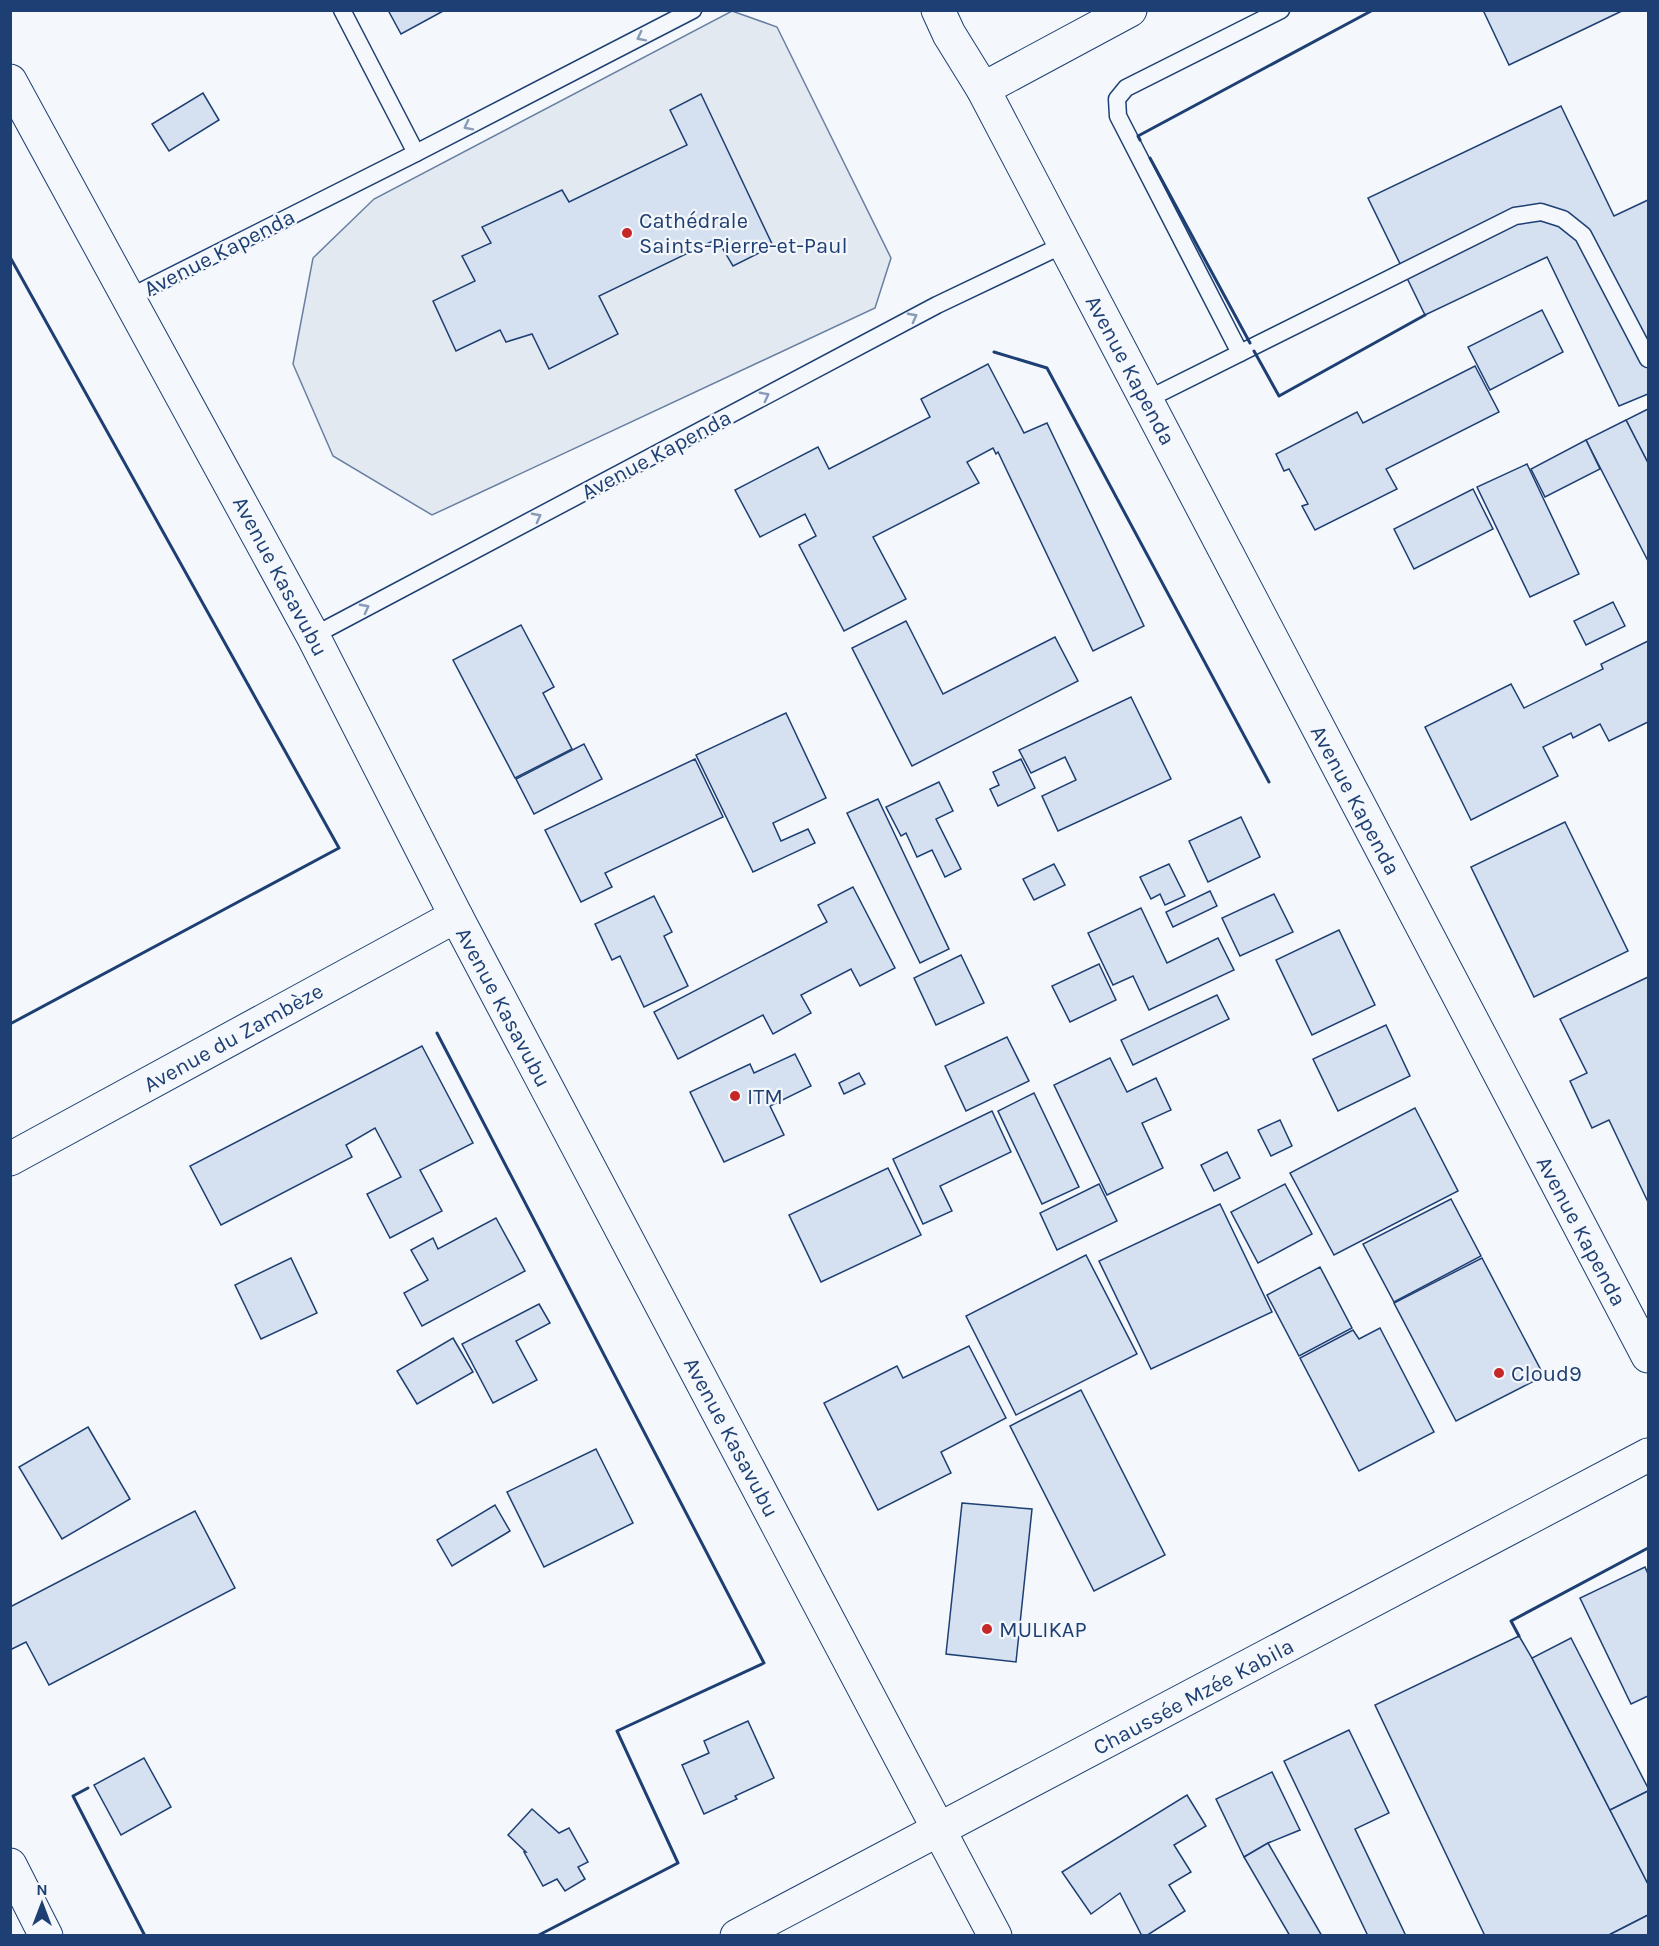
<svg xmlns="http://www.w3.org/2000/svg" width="1659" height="1946" font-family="Karla,sans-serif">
<rect width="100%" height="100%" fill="#f4f7fb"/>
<!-- green -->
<path fill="#e3e9f0" stroke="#687fa3" stroke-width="1.5" d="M732,11L777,27L891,258L875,308L432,515L333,456L293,364L313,258L374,199Z"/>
<!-- building -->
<g fill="#d5e0f0" stroke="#1d3f73" stroke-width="1.5">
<path d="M388,10H445L401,34Z"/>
<path d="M1483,10H1624L1509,65Z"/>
<path d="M203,93L219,120L169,151L152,124Z"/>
<path d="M701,94L773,246L733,266L717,239L599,296L618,334L549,369L532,334L506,342L500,330L456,351L433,301L475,281L462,256L491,243L482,227L562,190L569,202L687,145L670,110Z"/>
<path d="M1561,106L1614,216L1648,200V394L1619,406L1547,257L1425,315L1368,198Z"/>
<path d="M1542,310L1563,352L1490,390L1468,347Z"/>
<path d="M988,364L1024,433L1047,423L1144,626L1093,651L998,452L996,454L993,448L967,462L979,483L873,537L906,599L844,631L799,545L816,536L805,514L760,537L735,490L818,447L829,469L930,417L921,399Z"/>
<path d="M1475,366L1499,412L1386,469L1397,489L1315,530L1302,506L1308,504L1289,469L1284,471L1276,454L1357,412L1363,423Z"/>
<path d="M1648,409V463L1626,420Z"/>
<path d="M1626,420L1648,463V561L1586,440Z"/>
<path d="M1586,440L1600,469L1545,497L1531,469Z"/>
<path d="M1527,464L1579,574L1530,597L1477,487Z"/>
<path d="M1473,489L1493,529L1414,569L1394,529Z"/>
<path d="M1613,602L1625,626L1586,645L1574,621Z"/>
<path d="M906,621L943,694L1055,637L1078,681L912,766L852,648Z"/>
<path d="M521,625L554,687L543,693L572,749L515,778L453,660Z"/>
<path d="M1648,641V722L1609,741L1600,724L1573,738L1571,733L1543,747L1558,776L1471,820L1425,727L1511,684L1524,708L1603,669L1601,664Z"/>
<path d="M1131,697L1171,779L1058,831L1042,796L1076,780L1065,757L1031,773L1019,750Z"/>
<path d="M786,713L826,798L773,823L781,841L808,829L815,843L753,872L696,755Z"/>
<path d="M584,744L602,779L534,814L516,779Z"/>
<path d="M695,759L723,817L605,873L612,887L581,902L545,830Z"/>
<path d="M1021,759L1035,788L998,806L990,789L999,785L993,772Z"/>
<path d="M939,782L953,811L936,819L961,869L945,877L932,850L917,857L906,833L901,836L886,807Z"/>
<path d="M878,799L949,949L920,963L847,813Z"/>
<path d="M1241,817L1260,857L1208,882L1189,841Z"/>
<path d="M1565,822L1628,951L1534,997L1471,867Z"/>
<path d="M1054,864L1065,885L1034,900L1023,879Z"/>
<path d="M1169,864L1185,896L1165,905L1160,894L1151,899L1140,877Z"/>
<path d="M853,887L895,968L860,986L851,969L801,995L811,1013L773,1034L763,1015L678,1059L654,1012L827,922L818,905Z"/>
<path d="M1210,891L1217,906L1173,927L1166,912Z"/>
<path d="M1274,894L1293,932L1240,956L1222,918Z"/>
<path d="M654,896L672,932L664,936L688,986L644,1007L620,956L612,960L595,924Z"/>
<path d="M1141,908L1167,963L1218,938L1234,970L1149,1010L1133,976L1113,985L1088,933Z"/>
<path d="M1339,930L1375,1005L1312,1035L1276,960Z"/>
<path d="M961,955L984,1003L936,1025L914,978Z"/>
<path d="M1099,964L1116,1000L1070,1022L1052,986Z"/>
<path d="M1648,977V1202L1609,1120L1592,1128L1570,1081L1587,1073L1560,1019Z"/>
<path d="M1217,995L1229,1019L1133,1065L1121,1040Z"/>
<path d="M1386,1025L1410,1076L1338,1111L1313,1059Z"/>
<path d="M1007,1037L1029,1081L966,1111L945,1066Z"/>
<path d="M422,1046L473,1143L420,1170L442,1211L390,1238L367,1194L401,1177L375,1128L346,1145L352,1157L221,1225L190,1166Z"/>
<path d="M795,1054L811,1086L770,1106L784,1135L724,1162L690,1092L750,1064L754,1073Z"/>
<path d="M1110,1058L1127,1092L1156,1078L1171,1110L1142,1123L1163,1168L1107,1195L1054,1085Z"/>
<path d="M859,1073L865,1084L844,1094L839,1083Z"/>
<path d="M1034,1093L1079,1187L1042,1204L998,1111Z"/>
<path d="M1415,1108L1458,1191L1334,1255L1290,1173Z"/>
<path d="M992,1111L1011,1152L940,1186L952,1211L923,1224L893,1159Z"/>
<path d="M1280,1120L1292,1146L1271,1156L1258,1130Z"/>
<path d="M1227,1152L1240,1178L1214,1191L1201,1165Z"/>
<path d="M888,1168L921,1235L821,1282L789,1215Z"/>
<path d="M1099,1184L1117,1221L1057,1250L1040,1213Z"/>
<path d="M1285,1184L1312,1234L1258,1263L1231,1212Z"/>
<path d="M1451,1199L1481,1256L1394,1302L1363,1244Z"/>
<path d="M1220,1204L1272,1312L1151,1369L1099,1261Z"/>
<path d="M496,1218L525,1271L422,1326L404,1293L428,1280L411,1250L433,1238L438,1249Z"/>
<path d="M1086,1255L1137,1354L1016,1415L966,1316Z"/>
<path d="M291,1258L317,1313L261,1339L235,1285Z"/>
<path d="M1482,1258L1544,1376L1456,1421L1394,1303Z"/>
<path d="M1320,1267L1352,1328L1299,1356L1267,1295Z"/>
<path d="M539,1304L550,1323L516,1341L537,1380L493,1403L462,1344Z"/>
<path d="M1380,1328L1434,1432L1359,1471L1300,1358L1353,1330L1359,1339Z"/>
<path d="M453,1338L473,1372L417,1404L397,1371Z"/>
<path d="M969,1346L1006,1418L941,1452L951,1473L878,1510L824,1403L897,1366L903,1378Z"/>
<path d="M1081,1390L1165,1555L1094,1591L1010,1426Z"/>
<path d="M88,1427L130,1499L62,1539L19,1467Z"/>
<path d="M596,1449L633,1523L544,1567L507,1492Z"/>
<path d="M962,1503L1032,1509L1016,1662L946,1654Z"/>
<path d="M495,1505L510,1531L452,1566L437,1540Z"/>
<path d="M195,1511L235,1588L49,1685L26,1642L10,1650V1607Z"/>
<path d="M1645,1567L1648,1574V1696L1631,1704L1580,1598Z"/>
<path d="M1519,1636L1532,1658L1648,1884V1915L1607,1936H1485L1375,1705Z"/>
<path d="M1571,1638L1648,1788V1791L1610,1810L1532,1658Z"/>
<path d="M748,1721L774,1778L735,1796L737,1799L704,1814L682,1765L709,1753L704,1741Z"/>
<path d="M1349,1730L1389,1813L1355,1829L1406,1936H1368L1284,1761Z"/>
<path d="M144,1758L171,1807L121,1835L94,1785Z"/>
<path d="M1272,1772L1300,1830L1268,1843L1244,1857L1216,1799Z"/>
<path d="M1648,1791V1884L1610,1810Z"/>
<path d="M1187,1795L1206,1826L1174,1845L1191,1872L1169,1885L1185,1911L1146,1936H1142L1120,1893L1091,1914L1062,1872Z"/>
<path d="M532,1809L559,1833L569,1828L588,1862L578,1867L585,1879L565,1891L557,1879L543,1886L524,1852H526L508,1835Z"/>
<path d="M1268,1843L1322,1936H1290L1244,1857Z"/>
<path d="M1648,1915V1936H1607Z"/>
</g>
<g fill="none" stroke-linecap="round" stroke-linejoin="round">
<!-- lane casing -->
<g stroke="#1d3f73" stroke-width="19">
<g id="lane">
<path d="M342,10L416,153"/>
<path d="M130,297L416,153L693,10"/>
<path d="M1240,353L1118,116L1117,99L1126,88L1281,10"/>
<path d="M1146,400L1515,216L1541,212L1563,219L1583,235L1648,359"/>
<path d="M313,636L937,305L1065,244"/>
</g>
</g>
<!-- street casing -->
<g stroke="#1d3f73" stroke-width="35">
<g id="street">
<path d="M938,10L949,34L983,89L1648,1356"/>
<path d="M983,89L1130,10"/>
<path d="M10,1159L456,916"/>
<path d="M10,1865L46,1936"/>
</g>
</g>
<!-- secondary casing -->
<g stroke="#1d3f73" stroke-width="35">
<path id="secondary" d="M10,81L313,636L456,916L995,1936"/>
</g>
<!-- highway casing -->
<g stroke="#1d3f73" stroke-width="35">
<path id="highway" d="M737,1936L1648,1455"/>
</g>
<!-- lane -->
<use href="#lane" stroke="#f4f7fb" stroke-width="16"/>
<!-- street -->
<use href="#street" stroke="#f4f7fb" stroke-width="33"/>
<!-- secondary -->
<use href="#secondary" stroke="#f4f7fb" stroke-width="33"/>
<!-- highway -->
<use href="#highway" stroke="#f4f7fb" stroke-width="33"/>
<!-- wall -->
<g stroke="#1d3f73" stroke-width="3">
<path d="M1140,140L1138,136L1373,10"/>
<path d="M1150,158L1250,343"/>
<path d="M10,257L339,848L10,1024"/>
<path d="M1254,351L1279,396L1425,315"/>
<path d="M994,352L1047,368L1269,782"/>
<path d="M437,1033L764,1663L617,1731L678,1863L537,1936"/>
<path d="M1519,1636L1511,1621L1648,1548"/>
<path d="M88,1788L73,1796L145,1936"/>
</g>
</g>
<!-- one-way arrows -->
<defs><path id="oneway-chevron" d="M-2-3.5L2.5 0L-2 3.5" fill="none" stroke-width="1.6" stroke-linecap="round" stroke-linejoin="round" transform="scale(1.5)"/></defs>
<g stroke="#889bb7">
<use href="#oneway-chevron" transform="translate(641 37) rotate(153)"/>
<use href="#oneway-chevron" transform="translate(468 126) rotate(153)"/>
<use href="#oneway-chevron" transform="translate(913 317) rotate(-28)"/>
<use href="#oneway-chevron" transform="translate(765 396) rotate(-28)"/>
<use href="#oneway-chevron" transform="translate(537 517) rotate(-28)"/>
<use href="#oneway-chevron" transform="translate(365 608) rotate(-28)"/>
</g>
<!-- markers -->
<g fill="#c62828" stroke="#f4f7fb" stroke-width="2">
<circle cx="627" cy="233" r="6"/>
<circle cx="735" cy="1096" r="6"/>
<circle cx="1499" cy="1373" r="6"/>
<circle cx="987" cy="1629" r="6"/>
</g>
<g text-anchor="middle" stroke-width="4.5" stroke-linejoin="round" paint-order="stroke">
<!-- poi labels -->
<g font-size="22" fill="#1d3f73" stroke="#f4f7fb" text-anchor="start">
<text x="639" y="228">Cathédrale<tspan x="639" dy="25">Saints-Pierre-et-Paul</tspan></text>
<text x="747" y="1104">ITM</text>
<text x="1511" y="1381">Cloud9</text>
<text x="999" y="1637">MULIKAP</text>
</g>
<!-- street labels -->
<g font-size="22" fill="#1d3f73" stroke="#f4f7fb">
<text transform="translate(219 252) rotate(-27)" y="8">Avenue Kapenda</text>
<text transform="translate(1131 370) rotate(62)" y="8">Avenue Kapenda</text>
<text transform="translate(656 454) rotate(-28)" y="8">Avenue Kapenda</text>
<text transform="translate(281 576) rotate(62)" y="8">Avenue Kasavubu</text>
<text transform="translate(1356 800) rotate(62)" y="8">Avenue Kapenda</text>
<text transform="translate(504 1007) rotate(62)" y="8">Avenue Kasavubu</text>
<text transform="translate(233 1037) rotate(-29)" y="8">Avenue du Zambèze</text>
<text transform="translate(1582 1231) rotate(62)" y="8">Avenue Kapenda</text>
<text transform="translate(732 1437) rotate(62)" y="8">Avenue Kasavubu</text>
<text transform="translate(1193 1696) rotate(-28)" y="8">Chaussée Mzée Kabila</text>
</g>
</g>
<!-- border -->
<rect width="1659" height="1946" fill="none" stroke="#1d3f73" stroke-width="24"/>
<!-- north arrow -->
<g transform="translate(42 1904)" stroke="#f4f7fb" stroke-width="4.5" paint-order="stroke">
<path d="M0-4.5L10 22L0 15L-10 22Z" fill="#1d3f73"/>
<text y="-9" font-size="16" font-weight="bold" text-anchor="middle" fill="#1d3f73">N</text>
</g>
</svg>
